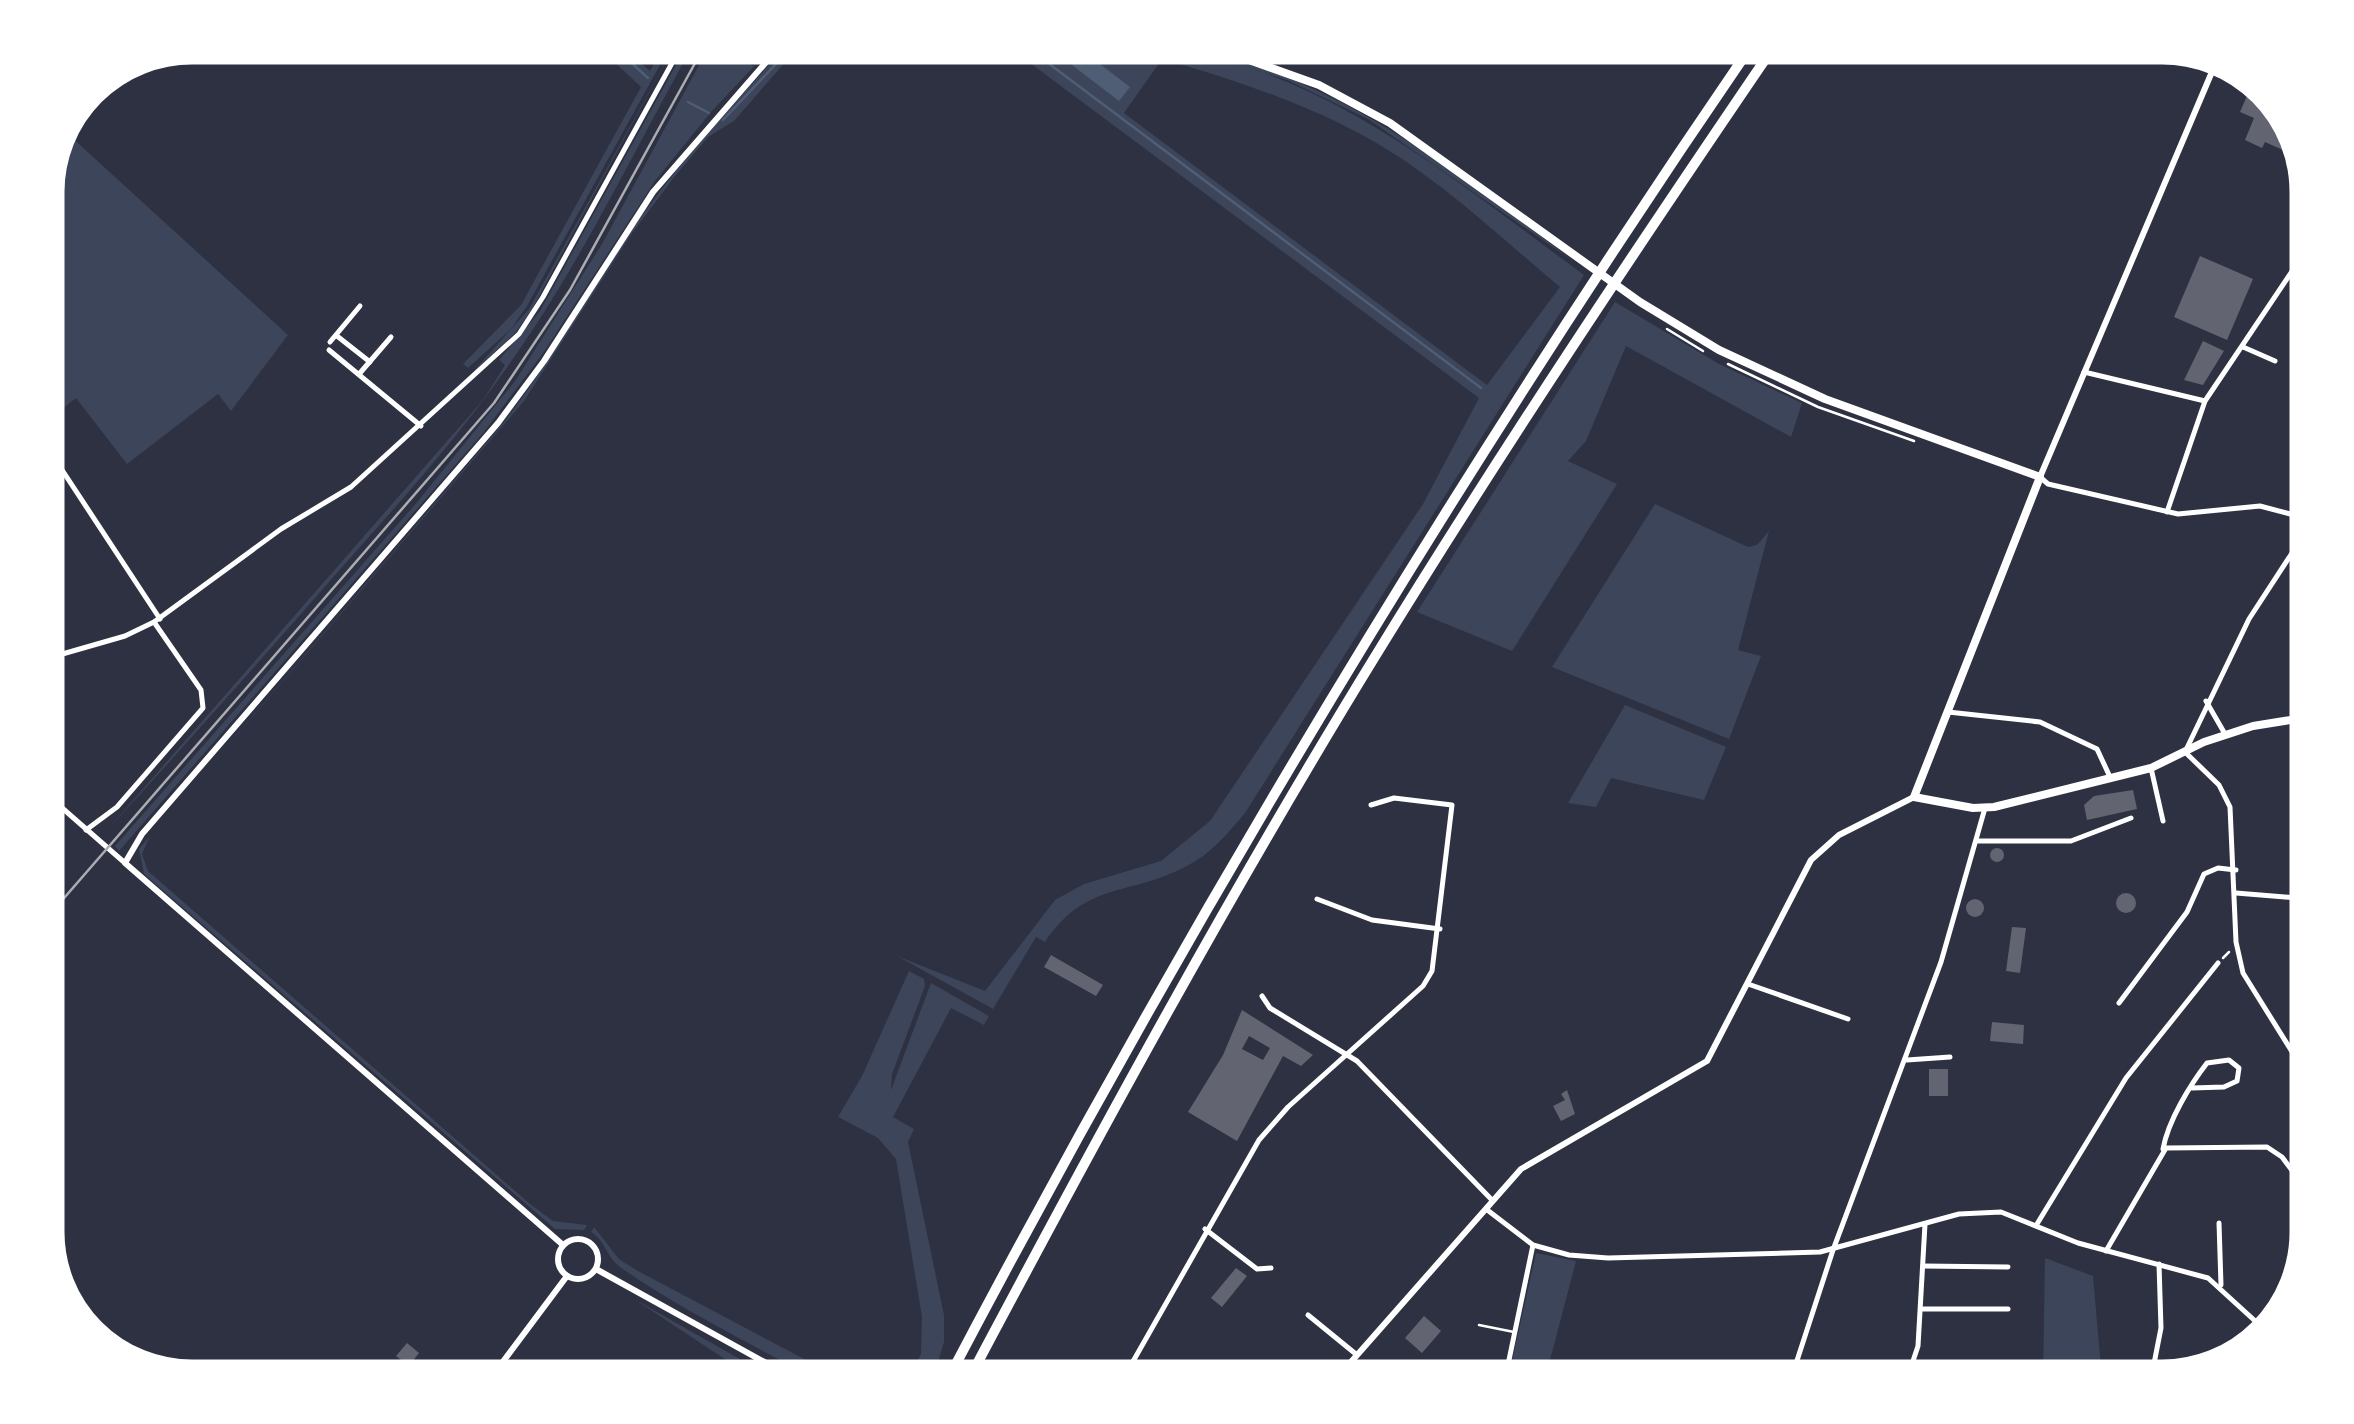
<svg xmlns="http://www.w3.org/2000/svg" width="2354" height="1424" font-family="'Exo 2',sans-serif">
<rect width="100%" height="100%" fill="#2d3142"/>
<!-- green -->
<g fill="#3c4559">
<path d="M596,45H621L650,71L664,45H671L527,306L511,329L468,368L463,364L521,305L641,87Z"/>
<path d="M675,45L531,311L515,333L472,373L529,309Z"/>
<path d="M687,45H693C632,155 577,271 503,373C451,447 389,514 329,582C254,668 178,753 101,837L483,400L505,365L499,360L540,311Z"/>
<path d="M710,45H726L753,66L774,45L711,112L655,181L544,352L484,432L119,851L115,846L418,501L515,381L602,244Z"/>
<path d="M787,45H800L734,121L708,137L675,176L630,236L524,401L150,836L142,854L148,871L530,1204L553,1221L587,1225L584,1230L555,1229L144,874L139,849L501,426C549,365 586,297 629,234C675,166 732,106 787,45Z"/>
<path d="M1006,45H1103L1160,62L1124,113L1487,385L1560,287C1500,237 1441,180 1373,141C1292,95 1206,72 1117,45C1298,45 1446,174 1584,275L1245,813C1228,833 1211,854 1187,866C1129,897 1087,880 1045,942L1036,937L993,1009L897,956L985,991L1055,900L1084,884L1161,861L1210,821L1423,504L1479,398Z"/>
<path d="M1176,45C1198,45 1221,55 1243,62C1370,101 1471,184 1576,263L1368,119L1287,80Z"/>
<path d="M68,134L288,335L231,411L218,394L127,464L76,398L45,422V183Z"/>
<path d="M1615,302L1719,364L1802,403L1791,437L1626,346L1586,441L1568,461L1617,484L1512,651L1417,612Z"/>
<path d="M1655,504L1748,547L1757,545L1769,531L1738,650L1761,656L1729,739L1552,667Z"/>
<path d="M1625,705L1726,747L1704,800L1611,778L1596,807L1568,803Z"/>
<path d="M909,971L924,979L925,986L892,1074L891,1090L931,983L989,1016L984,1025L951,1008L893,1117L914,1129L908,1142L944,1315V1342L933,1379H908L921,1354L922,1317L896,1159L878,1138L838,1117L862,1076Z"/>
<path d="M594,1227L619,1259L638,1271L842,1379H815C750,1343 681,1310 620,1267C606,1257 606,1241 591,1232Z"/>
<path d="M1536,1253L1576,1261L1574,1269L1545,1379H1508Z"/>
<path d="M2045,1258L2093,1276L2102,1379H2043Z"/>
<path d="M634,1299L775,1379H755Z"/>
</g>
<!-- water -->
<path fill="#4f5d75" d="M1083,51L1130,87L1119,101L1072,65Z"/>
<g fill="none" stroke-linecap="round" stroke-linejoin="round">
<!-- stream -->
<g stroke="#4f5d75" stroke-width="2.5">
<path d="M612,45L648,78"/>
<path d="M1024,45L1481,388"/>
<path d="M688,102L709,113"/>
<path d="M723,120L794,45"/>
</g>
</g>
<!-- building -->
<g fill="#626471" fill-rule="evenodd">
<path d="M2253,82L2289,118L2301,158L2265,142L2262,148L2245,140L2254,118L2240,112Z"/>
<path d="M2200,256L2253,279L2227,340L2174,317Z"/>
<path d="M2203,341L2224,351L2203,385L2184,380Z"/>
<path d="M2133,790L2137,809L2087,820L2084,805L2094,796Z"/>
<circle cx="1997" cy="855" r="7"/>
<circle cx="2126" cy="903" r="10"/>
<circle cx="1975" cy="908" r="9"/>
<path d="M2012,927L2026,928L2020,973L2006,971Z"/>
<path d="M1051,955L1103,985L1096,996L1044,967Z"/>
<path d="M1242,1010L1313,1055L1301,1066L1283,1056L1237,1141L1188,1112L1223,1055ZM1249,1036L1270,1048L1263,1060L1242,1049Z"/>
<path d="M1992,1022L2024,1025L2023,1044L1990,1041Z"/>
<rect x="1929" y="1069" width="19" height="27"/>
<path d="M1567,1090L1575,1114L1561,1121L1553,1106L1565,1100L1561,1094Z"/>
<path d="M1236,1268L1247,1276L1222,1307L1211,1298Z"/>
<path d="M1424,1316L1441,1331L1422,1353L1405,1338Z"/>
<path d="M407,1343L419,1353L409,1366L396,1356Z"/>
</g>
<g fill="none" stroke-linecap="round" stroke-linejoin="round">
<!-- path -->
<g stroke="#fff" stroke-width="2.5">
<path d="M1171,45L1203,54"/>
<path d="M1667,329L1703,351"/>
<path d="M1728,364L1818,407L1914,441"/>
<path d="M2223,958L2229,952"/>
</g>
<!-- service -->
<path stroke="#fff" stroke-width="2.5" d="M1479,1325L1514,1332"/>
<!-- minor -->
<g stroke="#fff" stroke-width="5">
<path d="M337,336L370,362"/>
<path d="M330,342L360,306"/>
<path d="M2243,347L2275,361"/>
<path d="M329,350L421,426"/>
<path d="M2084,372L2205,401"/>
<path d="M360,373L391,337"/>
<path d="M45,444L160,619"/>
<path d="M2040,477L2048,484L2178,514L2260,506L2309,519"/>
<path d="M2167,512L2205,401L2309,246"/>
<path d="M2309,527L2249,619L2185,752L2219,785L2230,807L2236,942L2243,973L2309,1079"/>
<path d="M45,659L125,636L154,622L281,529L351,487L519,334L543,297L682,45"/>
<path d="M2206,701L2225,734"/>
<path d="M1948,712L2040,722L2097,749L2110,777"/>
<path d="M2296,718L2309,730"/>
<path d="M2151,768L2163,821"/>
<path d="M45,793L125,863"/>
<path d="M86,830L117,807L203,708L201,690L154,622"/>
<path d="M1978,841H2071L2131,818"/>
<path d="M2236,893L2309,899"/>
<path d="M2303,897L2299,972L2304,987"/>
<path d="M1317,899L1372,920L1440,929"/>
<path d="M1748,984L1848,1019"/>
<path d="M1262,996L1270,1008L1357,1061L1491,1199"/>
<path d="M2119,1003L2187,912L2204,874L2218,868L2236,870"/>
<path d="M1907,1060L1950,1057"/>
<path d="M2163,1149C2168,1121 2190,1085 2207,1063L2229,1060L2239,1068L2237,1081L2224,1087L2192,1088"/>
<path d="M1486,1209L1533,1245L1569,1255L1608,1258L1820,1252L1959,1214L2001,1212L2078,1243L2208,1278L2265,1330"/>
<path d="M2219,1223L2221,1285"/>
<path d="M2037,1224L2126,1078L2218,963"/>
<path d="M1205,1229L1257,1269L1271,1268"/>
<path d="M2106,1251L2166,1148L2267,1147L2282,1157L2309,1193"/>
<path d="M1923,1266L2008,1267"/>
<path d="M1921,1309H2008"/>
<path d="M1308,1315L1357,1355"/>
<path d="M1123,1379L1259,1140L1288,1107L1423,986L1432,971L1452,805L1394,798L1371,805"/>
<path d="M1505,1379L1533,1245"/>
<path d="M1791,1379L1833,1250L1941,962L1985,808"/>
<path d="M1907,1379L1918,1346L1925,1224"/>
<path d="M2151,1379L2161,1328L2159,1264"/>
</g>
<!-- tertiary -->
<g stroke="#fff" stroke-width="6">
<path d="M2040,477L2217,60"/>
<circle cx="578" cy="1259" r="20"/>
<path d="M563,1245L125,863L142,834L498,423L544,361L653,192L781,45"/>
<path d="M596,1269L795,1379"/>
<path d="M490,1379L567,1276"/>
<path d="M1336,1379L1521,1169L1707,1061L1811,860L1839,835L1914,797"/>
</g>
<!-- secondary -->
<path stroke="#fff" stroke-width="8" d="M1207,45L1319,85L1390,123L1640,302L1719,350L1825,399L2040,477L1914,797L1973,808L1994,807L2151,768L2204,742L2253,726L2309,717"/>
<!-- motorway -->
<g stroke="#fff" stroke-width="10">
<path d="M948,1379C1190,919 1458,474 1752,45"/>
<path d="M969,1379C1099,1134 1231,891 1376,655C1503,448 1638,246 1775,45"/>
</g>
<!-- rail -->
<path stroke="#abadb3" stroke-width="2.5" d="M45,920L494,403L570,290L705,45"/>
</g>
<!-- crop -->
<path d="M0 0H2354V1424H0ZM192 62H2162A130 130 0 0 1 2292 192V1232A130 130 0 0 1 2162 1362H192A130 130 0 0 1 62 1232V192A130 130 0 0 1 192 62Z" fill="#fff" fill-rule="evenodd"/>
<path fill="none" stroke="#fff" stroke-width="5" d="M192 62H2162A130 130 0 0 1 2292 192V1232A130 130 0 0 1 2162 1362H192A130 130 0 0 1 62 1232V192A130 130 0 0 1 192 62Z"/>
</svg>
